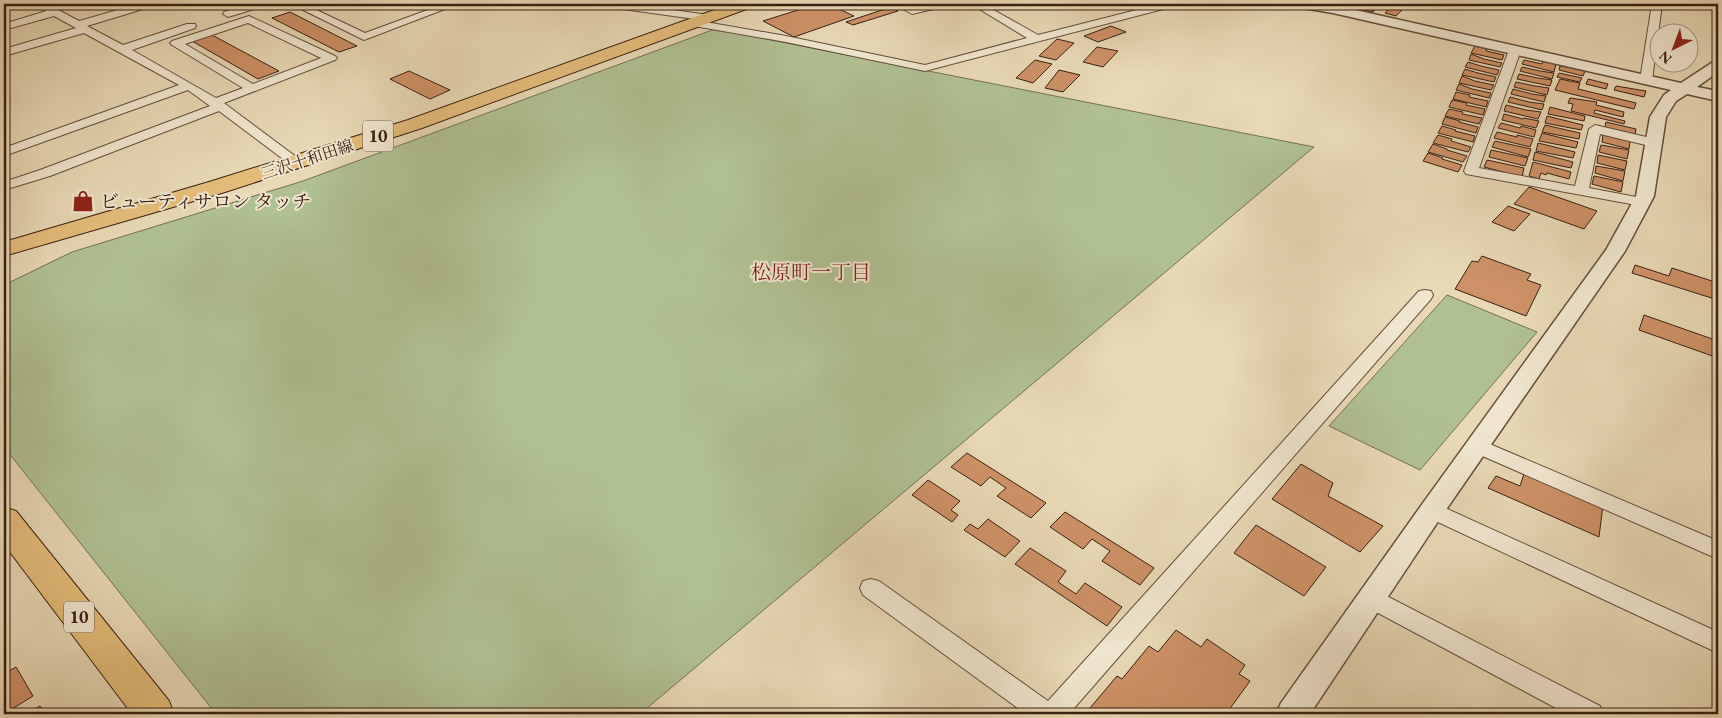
<svg xmlns="http://www.w3.org/2000/svg" width="1722" height="718" font-family="'EB Garamond','Noto Serif JP',serif">
<rect width="100%" height="100%" fill="#e8d8b5"/>
<filter id="stains"><feTurbulence type="fractalNoise" baseFrequency=".004" numOctaves="4"/><feColorMatrix values="0 0 0 0 .2 0 0 0 0 .09 0 0 0 0 .02 0 0 0 .5 -.17"/></filter>
<radialGradient id="worn" r=".72"><stop offset=".6" stop-color="#630" stop-opacity="0"/><stop offset="1" stop-color="#630" stop-opacity=".3"/></radialGradient>
<!-- green -->
<g fill="#b0c092" stroke="#747052">
<path d="M715,29L1314,147L640,714H216L4,447V285L72,252L303,181Z"/>
<path d="M1447,295L1537,332L1420,470L1329,426Z"/>
</g>
<!-- building -->
<g fill="#ce9167" stroke="#392013">
<path d="M817,4H828L854,16L794,37L763,21Z"/>
<path d="M1352,4H1358L1376,8L1373,12L1349,6Z"/>
<path d="M1392,6L1403,9L1396,16L1385,13Z"/>
<path d="M891,7L898,11L853,25L846,22Z"/>
<path d="M290,12L357,46L339,52L272,18Z"/>
<path d="M1111,26L1126,32L1098,42L1084,36Z"/>
<path d="M212,35L279,71L258,79L192,41Z"/>
<path d="M1057,39L1074,43L1056,60L1039,56Z"/>
<path d="M1475,46L1487,49L1486,51L1504,55L1502,60L1471,53Z"/>
<path d="M1097,47L1118,51L1103,67L1083,62Z"/>
<path d="M1471,54L1484,59L1502,63L1500,67L1469,60Z"/>
<path d="M1035,60L1052,64L1033,83L1016,78Z"/>
<path d="M1524,60L1542,64L1543,61L1556,64L1554,72L1522,64Z"/>
<path d="M1468,62L1481,66L1499,70L1497,75L1465,67Z"/>
<path d="M1560,66L1567,67L1585,71L1583,76L1559,70Z"/>
<path d="M1522,67L1540,71L1554,73L1552,79L1520,71Z"/>
<path d="M1465,69L1478,73L1496,77L1494,82L1462,75Z"/>
<path d="M1059,70L1080,75L1063,92L1045,88Z"/>
<path d="M409,71L450,90L430,99L390,79Z"/>
<path d="M1559,73L1582,78L1580,82L1557,77Z"/>
<path d="M1519,74L1538,78L1552,80L1550,86L1517,79Z"/>
<path d="M1462,76L1475,81L1494,85L1491,90L1459,83Z"/>
<path d="M1560,79L1580,83L1578,89L1636,103L1634,109L1555,90Z"/>
<path d="M1588,79L1608,84L1606,89L1586,84Z"/>
<path d="M1516,82L1535,86L1549,88L1547,95L1514,87Z"/>
<path d="M1459,84L1472,89L1491,93L1489,98L1456,90Z"/>
<path d="M1616,86L1646,91L1644,97L1614,90Z"/>
<path d="M1513,89L1532,94L1546,96L1544,102L1511,94Z"/>
<path d="M1456,92L1470,95L1469,97L1488,101L1486,107L1453,99Z"/>
<path d="M1510,97L1529,102L1544,104L1542,110L1508,102Z"/>
<path d="M1570,98L1597,102L1596,105L1624,112L1623,117L1595,110L1594,113L1625,121L1624,124L1571,111L1573,104L1568,103Z"/>
<path d="M1452,100L1467,103L1466,105L1485,109L1483,115L1449,107Z"/>
<path d="M1506,105L1526,110L1541,112L1538,119L1504,111Z"/>
<path d="M1550,107L1585,116L1584,121L1548,114Z"/>
<path d="M1449,109L1463,112L1462,114L1482,118L1479,124L1445,116Z"/>
<path d="M1504,114L1523,119L1524,118L1539,121L1536,128L1502,120Z"/>
<path d="M1547,116L1583,125L1581,130L1545,123Z"/>
<path d="M1445,117L1460,121L1459,122L1478,127L1476,133L1442,124Z"/>
<path d="M1606,122L1636,129L1635,135L1605,128Z"/>
<path d="M1501,123L1520,128L1521,126L1536,130L1534,137L1498,128Z"/>
<path d="M1545,125L1580,133L1579,139L1542,132Z"/>
<path d="M1442,126L1456,130L1455,131L1475,136L1473,142L1438,133Z"/>
<path d="M1497,132L1517,137V135L1533,139L1530,147L1494,138Z"/>
<path d="M1542,133L1578,142L1576,148L1539,141Z"/>
<path d="M1438,135L1452,139L1451,141L1471,147L1468,152L1433,143Z"/>
<path d="M1603,135L1630,141L1629,149L1602,142Z"/>
<path d="M1495,141L1531,149L1528,157L1492,147Z"/>
<path d="M1538,143L1575,152L1573,158L1536,151Z"/>
<path d="M1433,144L1447,149V150L1467,156L1463,162L1428,152Z"/>
<path d="M1601,145L1629,150L1627,159L1599,152Z"/>
<path d="M1491,150L1528,158L1525,166L1489,157Z"/>
<path d="M1535,152L1573,162L1571,168L1533,160Z"/>
<path d="M1428,153L1443,158L1442,159L1462,165L1458,172L1423,161Z"/>
<path d="M1598,155L1627,161L1625,170L1597,163Z"/>
<path d="M1487,160L1524,168L1522,177L1484,167Z"/>
<path d="M1533,162L1571,172L1569,179L1547,173L1546,175L1541,173L1539,179L1529,176Z"/>
<path d="M1596,166L1625,171L1623,181L1595,173Z"/>
<path d="M1594,176L1623,182L1621,192L1592,184Z"/>
<path d="M1529,187L1597,211L1584,229L1514,204Z"/>
<path d="M1508,206L1530,214L1514,231L1492,222Z"/>
<path d="M1482,256L1531,274L1527,280L1541,285L1526,316L1455,289L1472,261L1478,262Z"/>
<path d="M1635,265L1669,276L1672,268L1718,283V300L1632,273Z"/>
<path d="M1644,315L1718,341V358L1639,330Z"/>
<path d="M967,453L1046,503L1031,518L997,496L1006,488L990,477L981,486L951,467Z"/>
<path d="M1301,464L1333,483L1328,496L1383,526L1360,552L1272,499Z"/>
<path d="M1524,474L1603,505L1599,537L1488,488L1496,476L1520,486Z"/>
<path d="M928,480L960,501L951,510L958,515L952,522L912,495Z"/>
<path d="M1065,512L1154,568L1140,585L1102,561L1110,551L1092,539L1083,549L1050,527Z"/>
<path d="M988,519L1020,541L1005,557L964,530L970,524L978,529Z"/>
<path d="M1256,525L1326,567L1304,596L1234,553Z"/>
<path d="M1030,548L1066,571L1058,582L1076,594L1085,583L1122,607L1107,626L1015,564Z"/>
<path d="M1176,630L1201,647L1207,639L1245,665L1239,674L1250,681L1226,714H1085L1117,676L1122,679L1149,646L1158,652Z"/>
<path d="M16,667L33,696L4,714V674Z"/>
<path d="M40,706L46,714H27Z"/>
</g>
<g fill="none" stroke-linecap="round" stroke-linejoin="round">
<!-- minor casing -->
<g stroke="#654e3c" stroke-width="2">
<g id="minor">
<path d="M35,4H47L79,21L139,4H154L153,6L87,26L123,45L187,24H195L196,26L195,28L132,50L216,98L243,88L172,45L170,43L172,41L249,16L335,56L337,58L335,60L224,103L303,162L301,165H291L219,111L50,176L4,190V182L40,170L210,106L188,90L4,156V148L179,85L84,33L4,56V49L76,28L54,16L4,30V24L46,11ZM248,23L321,58L253,84L185,44Z"/>
<path d="M250,4H265L264,6L228,17L223,14L224,12Z"/>
<path d="M291,4H304L365,33L444,4H458L364,40Z"/>
<path d="M604,4H629L709,15L714,18L709,21L609,7Z"/>
<path d="M894,4H906L913,8L930,4H947L946,6L912,14Z"/>
<path d="M971,4H983L1038,35L1160,4H1176L1175,6L925,71L786,42L694,26L689,23L694,20L786,36L925,65L1027,38Z"/>
<path d="M1652,4H1662L1652,80L1646,84L1640,80Z"/>
<path d="M1515,47L1521,50L1479,168L1575,186L1589,129L1595,125L1659,140L1661,143L1654,147L1600,134L1589,188L1647,199L1649,202L1647,205L1642,206L1466,174L1464,171L1509,50Z"/>
<path d="M1425,290L1431,291L1433,295L1431,299L1069,714H1026L863,595L860,588L863,581L871,579L879,581L1048,701L1419,291Z"/>
<path d="M1478,439L1718,541V559L1471,451L1468,446L1471,441Z"/>
<path d="M1432,502L1718,632V653L1425,516L1422,510L1425,504Z"/>
<path d="M1373,589L1600,706L1603,714H1567L1365,606L1362,599L1365,592Z"/>
</g>
</g>
<!-- tertiary casing -->
<g stroke="#654e3c" stroke-width="3">
<path id="tertiary" d="M1297,4L1333,5L1681,83L1713,62L1718,61V72L1697,87L1718,91V101L1687,94L1676,101L1666,117L1654,196L1625,251L1441,517L1310,714H1276L1281,703L1423,503L1606,250L1636,196L1650,117L1664,95L1671,90L1333,13L1303,8L1298,7Z"/>
</g>
<!-- primary casing -->
<g stroke="#392013" stroke-width="2">
<g id="primary">
<path d="M731,4H754L752,7L422,128L225,192L4,256V242L209,182L408,120Z"/>
<path d="M4,507L16,511L169,701L174,714H132L4,544Z"/>
</g>
</g>
<!-- minor -->
<use href="#minor" fill="#f0e6cf" fill-rule="evenodd"/>
<!-- tertiary -->
<use href="#tertiary" fill="#f0e6cf" fill-rule="evenodd"/>
<!-- primary -->
<use href="#primary" fill="#e4bc7a" fill-rule="evenodd"/>
</g>
<!-- icons -->
<defs>
<g id="shop-bare" transform="scale(1.725)"><path d="M-5-2.5h2.3a2.7 3.5 0 0 1 5.4 0H5L5.5 6h-11ZM-1.5-2.5h3a1.5 2.3 0 0 0-3 0Z" fill="#8f2418" stroke="#f0e6cf" stroke-width="2.5" paint-order="stroke"/></g>
</defs>
<g fill-rule="evenodd">
<use href="#shop-bare" x="83" y="201"/>
</g>
<g text-anchor="middle" stroke-width="4" stroke-linejoin="round" paint-order="stroke">
<!-- far-street labels -->
<g font-size="16" fill="#392013" stroke="#f0e6cf">
<text transform="translate(307 159) rotate(-18)" y="6">三沢十和田線</text>
</g>
<!-- shield labels -->
<g fill="#f0e6cf" stroke="#705b4b" stroke-width="1">
<rect x="363" y="120.5" width="30" height="31" rx="4"/>
<rect x="64" y="601.5" width="30" height="31" rx="4"/>
</g>
<g font-size="18" font-weight="bold" fill="#392013">
<text x="378" y="142">10</text>
<text x="79" y="623">10</text>
</g>
<!-- poi labels -->
<g font-size="19" fill="#392013" stroke="#f0e6cf" text-anchor="start">
<text x="100" y="208">ビューティサロン タッチ</text>
</g>
<!-- neighbourhood labels -->
<g font-size="20" fill="#7a1f14" stroke="#f0e6cf">
<text x="811" y="279">松原町一丁目</text>
</g>
</g>
<!-- margin -->
<rect width="1722" height="718" fill="none" stroke="#e8d8b5" stroke-width="20"/>
<rect x="5" y="5" width="1712" height="708" fill="none" stroke="#392013" stroke-width="2.5"/>
<rect x="10" y="10" width="1702" height="698" fill="none" stroke="#392013"/>
<!-- north arrow -->
<g transform="translate(1674 48) rotate(222)"><circle r="24" fill="#f0e6cf" stroke="#a79784"/>
<path d="M0-4L9 19L0 12L-9 19Z" fill="#8f2418"/>
<text y="-8" font-size="14" font-weight="bold" text-anchor="middle" fill="#392013">N</text>
</g>
<rect width="100%" height="100%" filter="url(#stains)"/>
<rect width="100%" height="100%" fill="url(#worn)"/>
</svg>
